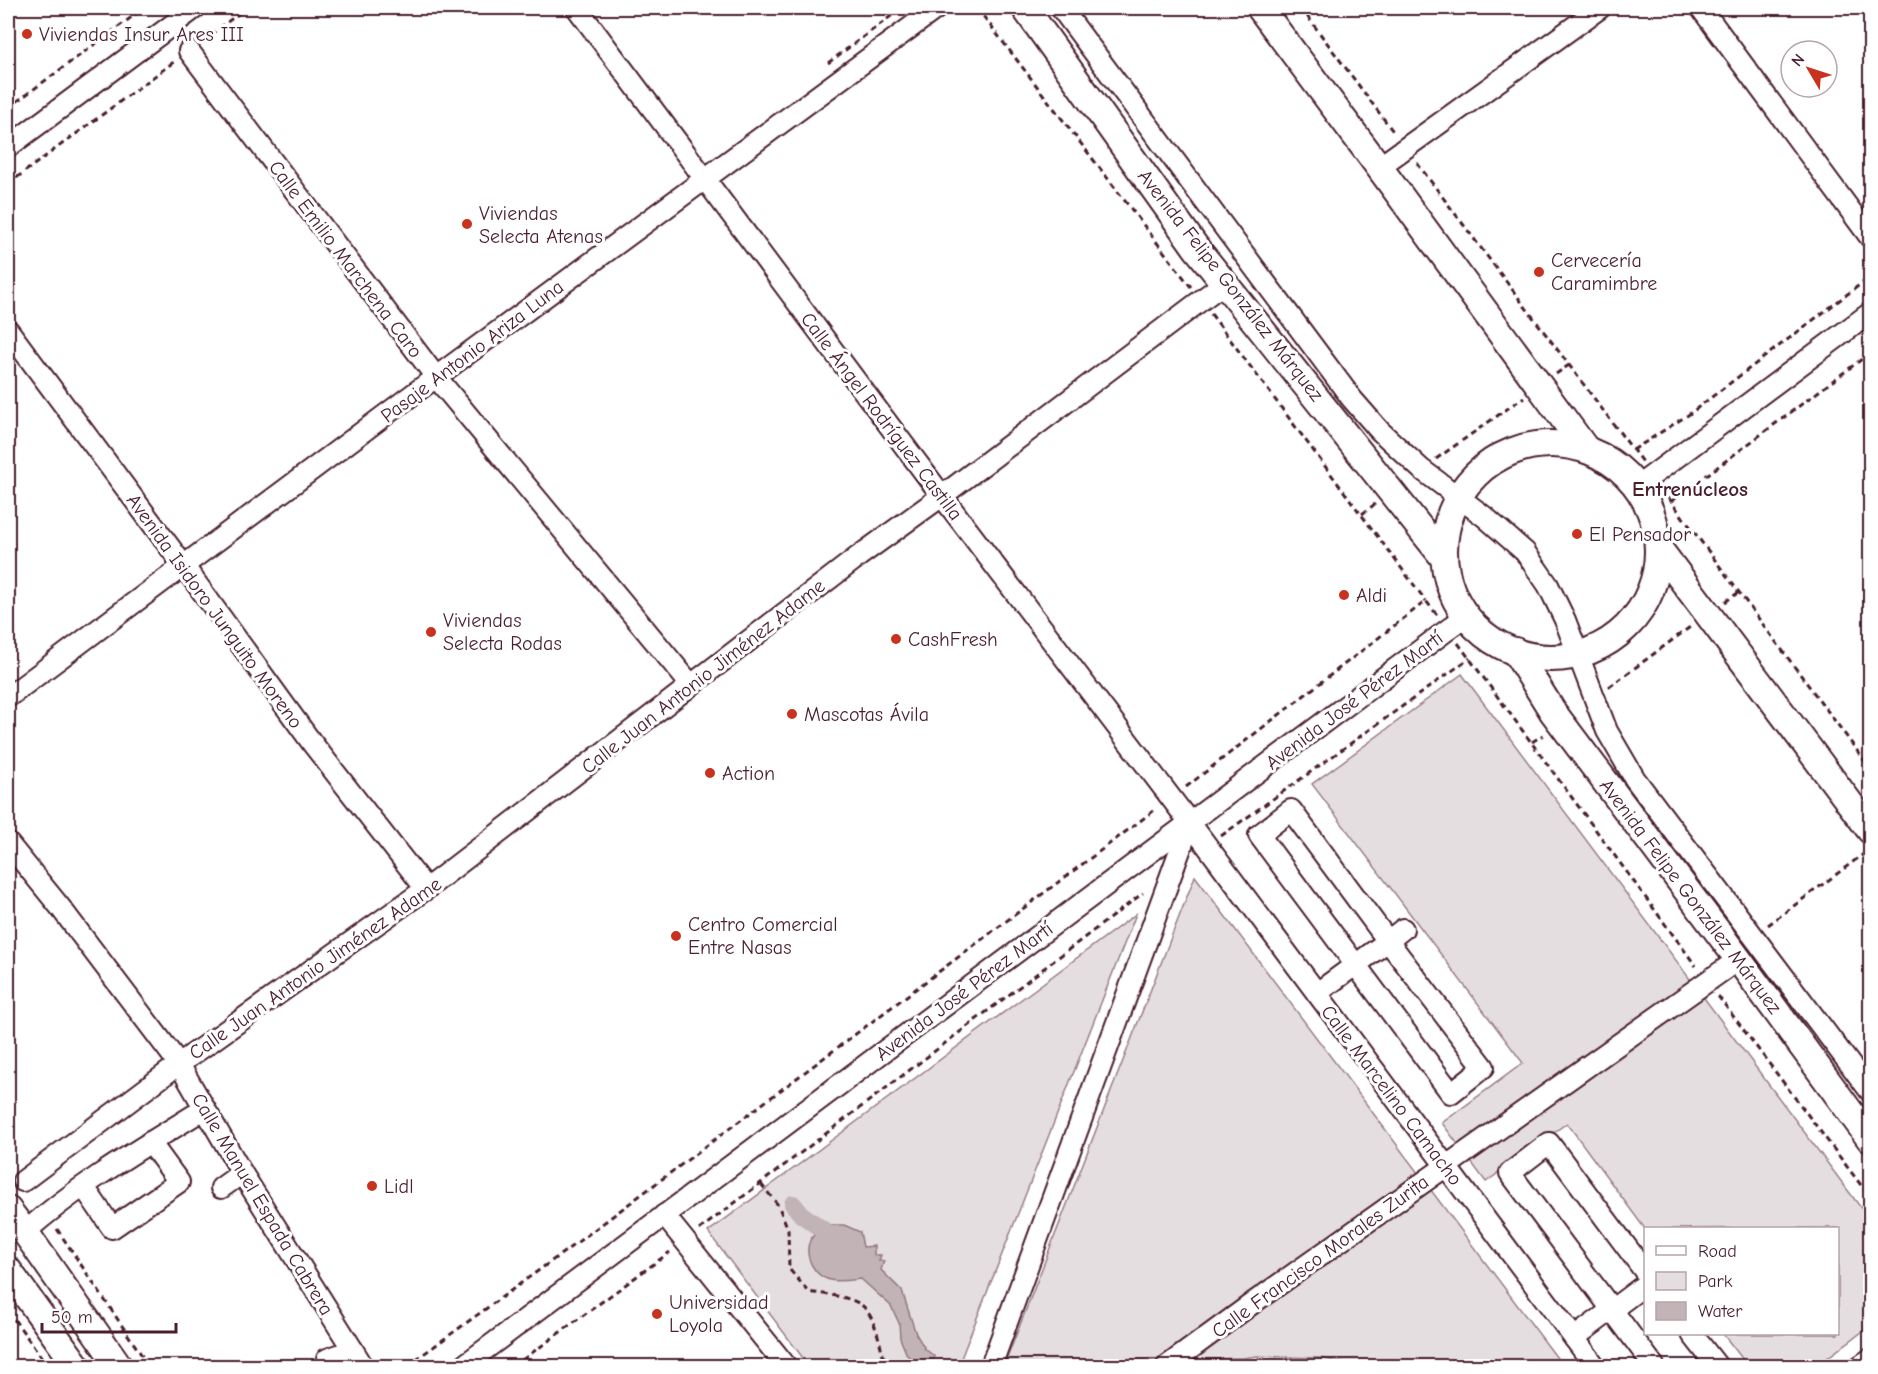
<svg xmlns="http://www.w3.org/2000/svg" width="1878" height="1374" font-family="'Comic Neue',sans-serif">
<rect width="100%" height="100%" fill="#fff"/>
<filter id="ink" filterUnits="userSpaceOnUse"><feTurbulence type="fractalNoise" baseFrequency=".0167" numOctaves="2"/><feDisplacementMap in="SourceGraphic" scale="12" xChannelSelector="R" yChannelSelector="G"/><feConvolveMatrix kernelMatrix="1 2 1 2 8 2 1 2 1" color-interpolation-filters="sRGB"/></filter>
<g filter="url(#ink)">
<!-- green -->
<g fill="#e5dee0" stroke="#987e86" stroke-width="1.5">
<path d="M1462,674L1870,1220V1326L1816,1366H1748L1723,1334H1838V1228L1645,1229L1567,1123L1486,1182L1442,1123L1523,1063L1312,784Z"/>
<path d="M1195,876L1563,1366H1366L1319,1358L1257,1356L1243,1358L1154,1361L1121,1359L1111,1366H1004Z"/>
<path d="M1136,914L958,1366H809L708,1232Z"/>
</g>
<!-- water -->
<path fill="#c1b3b6" stroke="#91787e" stroke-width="1.5" d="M830,1225H844L860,1232L863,1247L874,1246V1255H881L879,1261H884L881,1270L902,1291L916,1334L925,1349L934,1356L932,1366H920L907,1355L900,1338L899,1323L891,1306L861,1279C851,1280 836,1283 827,1279C809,1272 800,1246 817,1232C820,1229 826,1227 830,1225Z"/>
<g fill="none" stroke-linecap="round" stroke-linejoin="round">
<!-- canal -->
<path stroke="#c1b3b6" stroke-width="18" d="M793,1204L801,1214L823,1230L835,1248"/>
<!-- minor casing -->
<g stroke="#4a1f2b" stroke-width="24">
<g id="minor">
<path d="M577,8L942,496L1190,823L1595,1366"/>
<path d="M1061,8L1352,399L1380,431L1421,469L1485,517L1525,552L1548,585L1565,620L1607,731L1635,779L1870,1091"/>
<path d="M1701,8L1870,237"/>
<path d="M189,51L436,377L691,685"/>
<path d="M8,147L195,8"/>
<path d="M1379,167L1600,8"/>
<path d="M8,330L183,565L312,743L426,889"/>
<path d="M1638,486L1870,313"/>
<path d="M8,697L436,377L937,8"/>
<path d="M8,843L60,907L179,1064L242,1173L363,1366"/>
<path d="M1317,993L1388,941L1291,810L1259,835L1451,1093L1484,1067L1388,941L1403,929"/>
<path d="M23,1181L179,1064L426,889L859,556L942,496L1224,283"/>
<path d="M84,1187L112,1228L179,1182L150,1142"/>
<path d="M221,1188L242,1173"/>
<path d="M664,1215L786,1366"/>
<path d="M25,1232C79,1184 143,1147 204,1109"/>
<path d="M1646,1273L1549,1143L1510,1173L1654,1366"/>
<path d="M1692,1334L1717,1366"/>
<path d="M1574,1338L1646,1284"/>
<path d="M327,1359L353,1350"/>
<path d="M463,1366L1466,616"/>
<path d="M991,1366L1190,823"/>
<path d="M1167,1366L1257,1300L1739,959"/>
<path d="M1860,1366L1870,1359"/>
</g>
</g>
<!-- major casing -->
<g stroke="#4a1f2b" stroke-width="30">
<g id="major">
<path d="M1025,8L1197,249L1444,558"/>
<path d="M1260,8L1379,167L1585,448"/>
<circle cx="1551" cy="551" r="107"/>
<path d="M1659,549L1870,830"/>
<path d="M1515,651L1553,712L1733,952L1870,1139"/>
<path d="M8,1210L25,1232L119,1366"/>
<path d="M8,1270L77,1366"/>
</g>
</g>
<!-- path -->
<g stroke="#4a1f2b" stroke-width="3" stroke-dasharray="6 4.5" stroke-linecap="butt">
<path d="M977,8L1191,287"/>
<path d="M1301,8L1395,134"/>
<path d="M202,41L246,8"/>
<path d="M828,63L902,8"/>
<path d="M8,108L144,8"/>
<path d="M1417,163L1642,462"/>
<path d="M8,184L175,61"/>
<path d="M1211,314L1426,601"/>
<path d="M1556,374L1569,365"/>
<path d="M1633,450L1688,415L1870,277"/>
<path d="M1436,459L1524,397"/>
<path d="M1662,489L1870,768"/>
<path d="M1672,501L1870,353"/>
<path d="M1362,514L1375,504"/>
<path d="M1725,602L1739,592"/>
<path d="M1458,643L1696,966"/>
<path d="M1609,687L1690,627"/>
<path d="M1532,742L1543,735"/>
<path d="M1186,787L1426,601L1438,616"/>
<path d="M1221,836L1470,658"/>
<path d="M1768,925L1869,850"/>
<path d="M1718,996L1870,1197"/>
<path d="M761,1184L778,1205L788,1229L789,1269L809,1292C826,1295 845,1295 860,1304C875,1313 881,1348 885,1364L888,1366"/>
<path d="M57,1229L149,1366"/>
<path d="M699,1230L1143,893"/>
<path d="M8,1311L48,1366"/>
<path d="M407,1366L586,1236L1156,809"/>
<path d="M514,1366L670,1252"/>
</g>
<!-- minor -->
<use href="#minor" stroke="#fff" stroke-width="20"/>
<!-- major -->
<use href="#major" stroke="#fff" stroke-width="26"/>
</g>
</g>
<!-- markers -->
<g fill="#c8321e" stroke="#fff" stroke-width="2">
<circle cx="27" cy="34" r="6"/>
<circle cx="467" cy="224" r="6"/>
<circle cx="1539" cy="272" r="6"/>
<circle cx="1577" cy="534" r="6"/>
<circle cx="1344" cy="595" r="6"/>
<circle cx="431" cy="632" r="6"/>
<circle cx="896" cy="639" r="6"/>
<circle cx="792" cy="714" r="6"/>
<circle cx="710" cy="773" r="6"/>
<circle cx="676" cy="936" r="6"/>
<circle cx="372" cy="1186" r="6"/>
<circle cx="657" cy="1314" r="6"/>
</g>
<g text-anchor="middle" stroke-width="6" stroke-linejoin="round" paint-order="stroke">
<!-- poi labels -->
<g font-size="20" fill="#4a1f2b" stroke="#fff" text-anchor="start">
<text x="39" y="41">Viviendas Insur Ares III</text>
<text x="479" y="220">Viviendas<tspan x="479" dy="23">Selecta Atenas</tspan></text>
<text x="1551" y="267">Cervecería<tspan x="1551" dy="23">Caramimbre</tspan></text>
<text x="1589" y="541">El Pensador</text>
<text x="1356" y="602">Aldi</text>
<text x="443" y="627">Viviendas<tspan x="443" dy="23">Selecta Rodas</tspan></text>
<text x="908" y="646">CashFresh</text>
<text x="804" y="721">Mascotas Ávila</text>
<text x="722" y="780">Action</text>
<text x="688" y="931">Centro Comercial<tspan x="688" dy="23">Entre Nasas</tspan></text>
<text x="384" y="1193">Lidl</text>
<text x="669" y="1309">Universidad<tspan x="669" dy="23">Loyola</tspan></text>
</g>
<!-- street labels -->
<g font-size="20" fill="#4a1f2b" stroke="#fff">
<text transform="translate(346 259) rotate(53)" y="7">Calle Emilio Marchena Caro</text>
<text transform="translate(1231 285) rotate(52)" y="7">Avenida Felipe González Márquez</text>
<text transform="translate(472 351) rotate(-37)" y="7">Pasaje Antonio Ariza Luna</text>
<text transform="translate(882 416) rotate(53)" y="7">Calle Ángel Rodríguez Castilla</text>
<text transform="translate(215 611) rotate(54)" y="7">Avenida Isidoro Junguito Moreno</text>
<text transform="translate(703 676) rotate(-38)" y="7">Calle Juan Antonio Jiménez Adame</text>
<text transform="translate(1354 700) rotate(-37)" y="7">Avenida José Pérez Martí</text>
<text transform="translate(1691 896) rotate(53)" y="7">Avenida Felipe González Márquez</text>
<text transform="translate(315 968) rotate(-35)" y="7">Calle Juan Antonio Jiménez Adame</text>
<text transform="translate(964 991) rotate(-37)" y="7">Avenida José Pérez Martí</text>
<text transform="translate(1392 1095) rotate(53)" y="7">Calle Marcelino Camacho</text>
<text transform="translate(263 1204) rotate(59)" y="7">Calle Manuel Espada Cabrera</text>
<text transform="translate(1320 1256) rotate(-36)" y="7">Calle Francisco Morales Zurita</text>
</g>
<!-- neighbourhood labels -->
<g font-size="21" font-weight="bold" fill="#4a1f2b" stroke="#fff">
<text x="1690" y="496">Entrenúcleos</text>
</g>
</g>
<!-- margin -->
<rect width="1878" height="1374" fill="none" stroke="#fff" stroke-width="30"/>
<rect x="15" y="15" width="1848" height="1344" fill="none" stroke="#4a1f2b" stroke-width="2" filter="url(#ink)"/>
<!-- legend -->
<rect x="1644" y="1227" width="195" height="108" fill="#ffffff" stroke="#b7a5aa" stroke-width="1.5"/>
<rect x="1656" y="1246" width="30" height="9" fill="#ffffff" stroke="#b7a5aa" stroke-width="1.5"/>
<text x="1698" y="1257" font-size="18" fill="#4a1f2b">Road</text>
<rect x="1656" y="1272" width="30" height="18" fill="#e5dee0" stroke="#b7a5aa" stroke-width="1.5"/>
<text x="1698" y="1287" font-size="18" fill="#4a1f2b">Park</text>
<rect x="1656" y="1302" width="30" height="18" fill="#c1b3b6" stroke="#b7a5aa" stroke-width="1.5"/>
<text x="1698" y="1317" font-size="18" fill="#4a1f2b">Water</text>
<!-- north arrow -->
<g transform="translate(1809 69) rotate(309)"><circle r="28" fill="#ffffff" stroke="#b7a5aa" stroke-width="1.5"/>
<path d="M0-4.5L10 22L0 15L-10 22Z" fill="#c8321e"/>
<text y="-9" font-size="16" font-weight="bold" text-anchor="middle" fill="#4a1f2b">N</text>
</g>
<!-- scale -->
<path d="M42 1323v9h134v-9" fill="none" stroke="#4a1f2b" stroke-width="3"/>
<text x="51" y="1323" font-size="18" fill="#4a1f2b" stroke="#ffffff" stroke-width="4.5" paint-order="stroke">50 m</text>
</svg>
